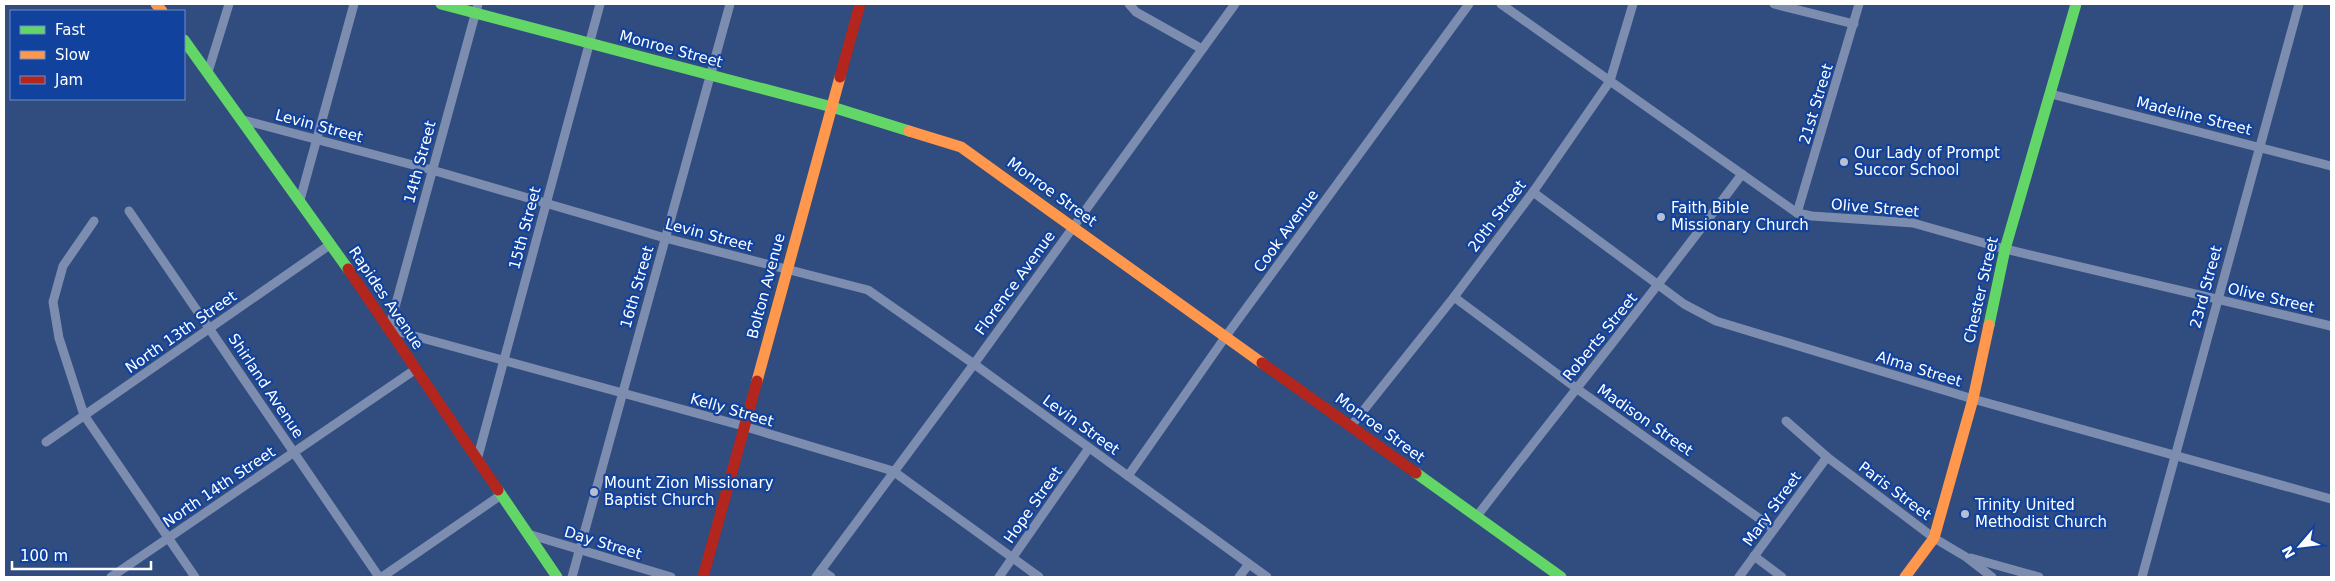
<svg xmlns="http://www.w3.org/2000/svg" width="2335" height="581" font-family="'DejaVu Sans',sans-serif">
<rect width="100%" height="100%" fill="#314c7e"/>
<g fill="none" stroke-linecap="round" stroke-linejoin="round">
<!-- street -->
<g stroke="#7c8daf" stroke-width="9">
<path d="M478,4L389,329L743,426L893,471L1039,577"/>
<path d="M1129,4L1136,12L1202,49"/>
<path d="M1501,4L1797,213L1812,216L1913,223L2005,249L2331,326"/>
<path d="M1774,4L1854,24"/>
<path d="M208,72L229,4"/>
<path d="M2051,94L2331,166"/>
<path d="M243,120L432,170L665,238L868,290L974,364L1267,577"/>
<path d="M1533,192L1684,304L1716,321L1973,399L2331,499"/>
<path d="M300,200L354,4"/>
<path d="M129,211L379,577"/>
<path d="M1797,213L1859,4"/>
<path d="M94,221L63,266L53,302L59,338L84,415L195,577"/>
<path d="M1454,297L1576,388L1774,529"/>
<path d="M1786,421L1827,457L1934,538L1966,557L1992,577"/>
<path d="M1351,426L1454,297L1533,192L1610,81L1633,4"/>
<path d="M46,442L331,244"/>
<path d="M477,460L600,4"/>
<path d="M1128,476L1226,336L1469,4"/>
<path d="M1477,516C1565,402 1656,290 1742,174"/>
<path d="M528,534L671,577"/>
<path d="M1754,556L1782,577"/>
<path d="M1971,558L2039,577"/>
<path d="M821,570L831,577"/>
<path d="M111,577L416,369"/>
<path d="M382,577L501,495"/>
<path d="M572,577L730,4"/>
<path d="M816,577L974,364L1235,4"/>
<path d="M999,577L1089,448"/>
<path d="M1239,577L1249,564"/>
<path d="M1739,577L1827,457"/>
<path d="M2142,577L2299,4"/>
</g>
<!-- fast -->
<g stroke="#63d668" stroke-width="11">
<path d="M441,4L832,107L909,131"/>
<path d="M184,40L348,269"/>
<path d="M1989,325L2005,249L2076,4"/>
<path d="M1416,473L1561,577"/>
<path d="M498,490L557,577"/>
</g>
<!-- slow -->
<g stroke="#ff974d" stroke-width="11">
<path d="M156,4L162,11"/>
<path d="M909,131L961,147L1262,363"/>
<path d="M757,381L840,77"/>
<path d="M1905,577L1934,538L1973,399L1989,325"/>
</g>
<!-- jam -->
<g stroke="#b3261e" stroke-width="11">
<path d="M840,77L860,4"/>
<path d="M348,269L498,490"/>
<path d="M1262,363L1416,473"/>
<path d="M703,577L757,381"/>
</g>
</g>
<!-- markers -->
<g fill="#b7c0d2" stroke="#11429d" stroke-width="2">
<circle cx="1844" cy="162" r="5"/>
<circle cx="1661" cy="217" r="5"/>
<circle cx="594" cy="492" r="5"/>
<circle cx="1965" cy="514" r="5"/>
</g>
<g text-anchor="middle" stroke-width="4.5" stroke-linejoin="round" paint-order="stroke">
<!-- street labels -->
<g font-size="15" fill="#fff" stroke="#11429d">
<text transform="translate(671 49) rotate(15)" y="5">Monroe Street</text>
<text transform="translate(1816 104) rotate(-73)" y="5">21st Street</text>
<text transform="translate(2194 116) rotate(14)" y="5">Madeline Street</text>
<text transform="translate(319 126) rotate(15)" y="5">Levin Street</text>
<text transform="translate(420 162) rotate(-75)" y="5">14th Street</text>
<text transform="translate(1052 192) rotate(36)" y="5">Monroe Street</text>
<text transform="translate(1875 208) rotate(5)" y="5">Olive Street</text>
<text transform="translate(1497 216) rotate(-53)" y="5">20th Street</text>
<text transform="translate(525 228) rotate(-75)" y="5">15th Street</text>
<text transform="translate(1286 231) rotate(-54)" y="5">Cook Avenue</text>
<text transform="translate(709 235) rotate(15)" y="5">Levin Street</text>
<text transform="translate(1015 283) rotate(-54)" y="5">Florence Avenue</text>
<text transform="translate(766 286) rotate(-75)" y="5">Bolton Avenue</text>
<text transform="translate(637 287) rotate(-74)" y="5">16th Street</text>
<text transform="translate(2206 287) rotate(-75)" y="5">23rd Street</text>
<text transform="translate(1981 290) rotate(-77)" y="5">Chester Street</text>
<text transform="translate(386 298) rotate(56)" y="5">Rapides Avenue</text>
<text transform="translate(2271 298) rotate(13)" y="5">Olive Street</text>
<text transform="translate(181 332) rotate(-35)" y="5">North 13th Street</text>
<text transform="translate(1600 337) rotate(-51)" y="5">Roberts Street</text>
<text transform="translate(1919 369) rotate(17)" y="5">Alma Street</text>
<text transform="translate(266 386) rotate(56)" y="5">Shirland Avenue</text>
<text transform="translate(732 410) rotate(16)" y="5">Kelly Street</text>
<text transform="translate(1645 420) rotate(35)" y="5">Madison Street</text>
<text transform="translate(1081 425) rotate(36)" y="5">Levin Street</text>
<text transform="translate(1380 428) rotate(36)" y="5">Monroe Street</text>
<text transform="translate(219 487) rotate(-34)" y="5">North 14th Street</text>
<text transform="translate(1895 491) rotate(37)" y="5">Paris Street</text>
<text transform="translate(1033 505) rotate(-55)" y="5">Hope Street</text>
<text transform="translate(1772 509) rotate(-54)" y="5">Mary Street</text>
<text transform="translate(603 543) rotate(17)" y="5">Day Street</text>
</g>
<!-- poi labels -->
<g font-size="15" fill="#fff" stroke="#11429d" text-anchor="start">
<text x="1854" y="158">Our Lady of Prompt<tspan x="1854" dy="17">Succor School</tspan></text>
<text x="1671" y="213">Faith Bible<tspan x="1671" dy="17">Missionary Church</tspan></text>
<text x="604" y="488">Mount Zion Missionary<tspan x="604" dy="17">Baptist Church</tspan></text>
<text x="1975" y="510">Trinity United<tspan x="1975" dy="17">Methodist Church</tspan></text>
</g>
</g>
<!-- border -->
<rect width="2335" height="581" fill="none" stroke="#ffffff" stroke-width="10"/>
<!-- legend -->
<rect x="10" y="10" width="175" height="90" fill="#11429d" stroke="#708ec4"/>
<rect x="20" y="26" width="25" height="8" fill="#63d668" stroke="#708ec4"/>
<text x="55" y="35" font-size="15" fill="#ffffff">Fast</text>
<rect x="20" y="51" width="25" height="8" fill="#ff974d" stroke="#708ec4"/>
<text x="55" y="60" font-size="15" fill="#ffffff">Slow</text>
<rect x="20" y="76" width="25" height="8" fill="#b3261e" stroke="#708ec4"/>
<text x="55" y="85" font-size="15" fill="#ffffff">Jam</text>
<!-- north arrow -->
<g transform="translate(2300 546) rotate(242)" stroke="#11429d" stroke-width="4" paint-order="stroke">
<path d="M0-4L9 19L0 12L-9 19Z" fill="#ffffff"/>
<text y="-8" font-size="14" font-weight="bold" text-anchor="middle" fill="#ffffff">N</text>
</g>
<!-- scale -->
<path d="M12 561v8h139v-8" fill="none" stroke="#ffffff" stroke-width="2.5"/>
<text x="20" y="561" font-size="15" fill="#ffffff" stroke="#11429d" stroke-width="4" paint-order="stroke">100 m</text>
</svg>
